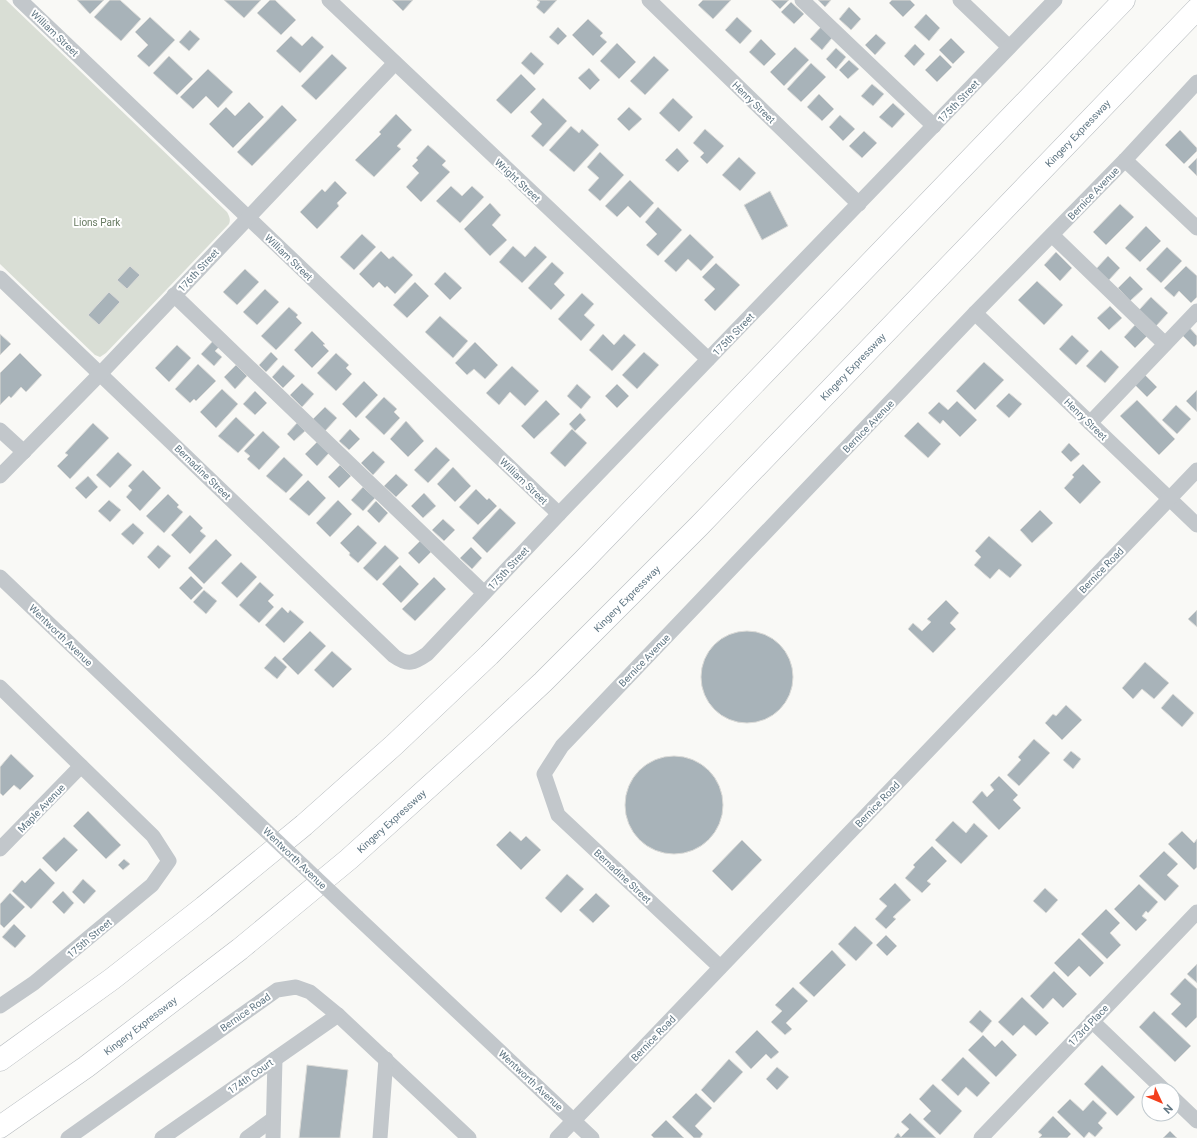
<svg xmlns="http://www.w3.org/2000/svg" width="1197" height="1138" font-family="Roboto,sans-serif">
<rect width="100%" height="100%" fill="#f9f9f6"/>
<!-- green -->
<path fill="#d9ded5" d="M0,0H6L227,212C229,216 231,219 229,224L106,353L100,357L95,355L0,264Z"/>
<!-- building -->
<g fill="#a8b3b9" stroke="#dbdbd8">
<path d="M77,0H104L90,14Z"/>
<path d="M110,0H120L141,19L121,41L94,17Z"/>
<path d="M224,0H261L244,18Z"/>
<path d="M270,0H275L296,20L281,35L257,13Z"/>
<path d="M392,0H413L403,11Z"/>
<path d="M537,0H557L544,14L536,7L540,2Z"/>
<path d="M703,0H731L713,19L698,5Z"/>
<path d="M771,0H789L780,9Z"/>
<path d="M818,0H831L825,7Z"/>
<path d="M892,0H910L915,5L903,17L889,3Z"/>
<path d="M791,2L804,14L794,24L781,12Z"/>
<path d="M849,7L861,19L851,30L839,19Z"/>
<path d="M926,14L940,28L929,41L914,27Z"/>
<path d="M150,17L175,40L149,67L137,56L148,45L135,32Z"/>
<path d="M737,17L752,31L740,44L725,30Z"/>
<path d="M588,19L603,33L600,36L607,42L593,56L572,35Z"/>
<path d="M558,27L567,36L558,45L549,37Z"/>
<path d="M821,27L832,38L822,50L810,39Z"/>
<path d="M190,30L200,39L189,51L179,42Z"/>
<path d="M876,34L886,43L875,55L865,45Z"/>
<path d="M291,36L302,46L312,36L324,47L300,73L276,51Z"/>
<path d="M951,38L965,52L953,64L939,50Z"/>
<path d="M761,39L776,54L764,66L749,52Z"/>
<path d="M617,43L636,62L619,79L600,61Z"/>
<path d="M915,44L925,54L914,66L904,56Z"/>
<path d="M795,47L809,60L784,86L770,72Z"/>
<path d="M836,48L846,57L836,69L826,59Z"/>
<path d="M531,52L544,64L534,75L521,63Z"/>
<path d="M332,54L347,68L316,100L301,86Z"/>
<path d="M940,55L952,67L937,82L925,70Z"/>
<path d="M169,56L193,79L177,95L153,73Z"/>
<path d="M654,56L669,70L645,95L630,81Z"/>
<path d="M849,60L859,69L848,79L839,70Z"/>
<path d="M811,63L826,77L801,102L787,89Z"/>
<path d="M589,68L600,80L590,90L578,78Z"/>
<path d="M208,69L233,92L218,108L206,96L193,109L180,97Z"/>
<path d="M521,74L536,89L511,114L496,100Z"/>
<path d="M872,84L884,94L873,106L861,96Z"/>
<path d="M819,94L834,109L822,121L807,107Z"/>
<path d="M543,98L567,121L543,147L531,136L542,124L530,112Z"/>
<path d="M673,98L693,117L679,132L659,113Z"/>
<path d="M249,102L264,117L233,148L209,124L226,107L235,116Z"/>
<path d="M893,103L905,114L892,128L879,117Z"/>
<path d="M282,105L297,120L252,166L237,152Z"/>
<path d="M629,107L642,119L629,131L617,119Z"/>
<path d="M396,114L412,130L397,146L401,149L374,177L355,160L381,134L379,132Z"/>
<path d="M840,115L855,129L843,141L829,127Z"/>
<path d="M571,126L579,133L582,129L599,145L574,172L549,150Z"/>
<path d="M705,129L724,146L707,164L700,157L704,153L693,143Z"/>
<path d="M1180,130L1197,148V151L1184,164L1165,145Z"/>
<path d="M864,131L877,143L862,158L849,146Z"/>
<path d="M428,145L446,161L442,165L450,172L421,202L406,187L419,173L412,166L418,160L416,158Z"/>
<path d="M677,148L689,161L678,172L665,160Z"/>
<path d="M600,152L624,175L600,201L588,190L599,178L587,167Z"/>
<path d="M739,157L756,173L740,191L722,175Z"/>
<path d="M1197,158V176L1188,167Z"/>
<path d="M630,180L654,203L640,218L628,206L617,217L605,206Z"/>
<path d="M335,181L347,193L337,203L339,206L317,229L300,212L322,189L325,192Z"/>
<path d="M451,186L462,196L472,186L484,197L460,223L436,201Z"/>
<path d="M770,191L788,226L762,240L744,205Z"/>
<path d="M490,203L501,215L492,225L507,240L490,256L464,229Z"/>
<path d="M1120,204L1134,217L1106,245L1093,232Z"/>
<path d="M658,207L682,230L658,256L646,245L657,234L645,222Z"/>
<path d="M1146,226L1161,241L1140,262L1125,248Z"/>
<path d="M362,234L376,247L354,270L340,257Z"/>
<path d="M690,234L714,257L701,271L688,259L676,272L664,261Z"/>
<path d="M513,246L525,257L535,246L547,257L522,283L499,262Z"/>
<path d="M1167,247L1182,261L1161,283L1146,269Z"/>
<path d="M381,251L389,259L393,256L413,275L395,294L387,286L385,288L379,282L373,288L359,274Z"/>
<path d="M1056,252L1072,268L1060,281L1044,265Z"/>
<path d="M1108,256L1120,268L1108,281L1096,269Z"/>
<path d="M552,262L564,273L554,284L565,295L551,310L528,288Z"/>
<path d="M716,263L740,285L715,311L704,300L715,289L702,277Z"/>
<path d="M130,266L140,275L127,289L117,280Z"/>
<path d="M1186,266L1197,276V297L1191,303L1179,291L1174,297L1164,288Z"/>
<path d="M245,269L259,282L237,305L223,292Z"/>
<path d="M445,272L462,288L450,300L434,284Z"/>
<path d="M1130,276L1143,289L1130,301L1118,288Z"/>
<path d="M1037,281L1063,305L1044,325L1018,300Z"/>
<path d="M415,282L429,296L407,318L393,305Z"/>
<path d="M265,289L279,302L257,325L243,312Z"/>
<path d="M109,292L120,302L99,325L88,315Z"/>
<path d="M582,293L594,304L584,315L595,325L581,341L558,319Z"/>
<path d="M1151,297L1168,313L1156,326L1139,310Z"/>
<path d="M1110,306L1122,318L1109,330L1097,318Z"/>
<path d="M289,307L298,315L296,317L302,323L276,350L261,336Z"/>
<path d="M440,316L468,341L453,358L425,332Z"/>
<path d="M1135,325L1147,336L1135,348L1124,337Z"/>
<path d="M1188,326L1197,336V344L1194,347L1180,333Z"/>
<path d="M312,331L325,344L323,345L329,351L312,368L294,350Z"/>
<path d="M0,334L11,344L0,355Z"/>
<path d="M603,334L614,345L624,334L636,345L612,371L589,350Z"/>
<path d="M1072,335L1089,351L1076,365L1059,349Z"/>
<path d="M213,341L219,347L215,351L222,357L214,366L201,354Z"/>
<path d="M475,342L498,365L485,379L474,369L467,375L455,363Z"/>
<path d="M177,345L191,358L169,382L155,368Z"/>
<path d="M1101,350L1119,367L1105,383L1086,366Z"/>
<path d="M271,352L278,359L266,372L259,365Z"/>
<path d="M644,352L659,365L637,389L622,375Z"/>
<path d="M20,353L42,375L26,392L21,387L11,398L9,396L0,405V373Z"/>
<path d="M336,353L349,365L346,368L352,374L336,391L317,373Z"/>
<path d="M984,362L1004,380L975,410L956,391Z"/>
<path d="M198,364L216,381L196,401L194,399L190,403L175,389Z"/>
<path d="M236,365L247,376L235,389L224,377Z"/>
<path d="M283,365L295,376L283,388L272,377Z"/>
<path d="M512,366L539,391L525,406L510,392L499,405L486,393Z"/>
<path d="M1145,375L1157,387L1147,397L1135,385Z"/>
<path d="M364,381L378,395L356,418L342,404Z"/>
<path d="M302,383L314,394L302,407L290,395Z"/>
<path d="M577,384L591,397L581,409L567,396Z"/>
<path d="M617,384L629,396L617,408L605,396Z"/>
<path d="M222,389L238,404L216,428L200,412Z"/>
<path d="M1197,390V412L1186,401Z"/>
<path d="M255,391L267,403L255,415L243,404Z"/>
<path d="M1009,393L1022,404L1009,418L996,406Z"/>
<path d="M384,397L397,409L394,412L400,418L384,435L365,417Z"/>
<path d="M546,400L560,414L534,439L521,426Z"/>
<path d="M1137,400L1175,439L1159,455L1120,416Z"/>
<path d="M957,401L977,420L960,437L943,420L940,424L928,413L939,402L948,410Z"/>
<path d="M1176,405L1191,419L1177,434L1162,420Z"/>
<path d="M325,407L337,418L325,431L313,419Z"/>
<path d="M580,413L586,420L575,431L569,424Z"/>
<path d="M236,417L255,435L238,453L218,436Z"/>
<path d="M406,421L424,441L408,457L390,439Z"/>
<path d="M918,422L941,444L928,458L904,436Z"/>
<path d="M93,423L109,438L70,479L57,466L68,455L65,453Z"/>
<path d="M297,423L305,431L294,441L287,434Z"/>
<path d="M350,429L360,439L349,450L339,441Z"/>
<path d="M572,429L587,443L565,467L550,453Z"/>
<path d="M263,431L280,447L259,470L247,459L250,456L244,451Z"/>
<path d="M317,442L329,453L317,466L305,454Z"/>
<path d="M1069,443L1080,454L1071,462L1061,452Z"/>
<path d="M436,447L450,460L428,483L414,470Z"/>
<path d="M373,451L385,462L373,475L361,463Z"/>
<path d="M118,452L132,465L110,488L96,475Z"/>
<path d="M284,457L303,475L286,493L266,476Z"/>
<path d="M1083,464L1101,482L1080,504L1064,488L1074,477L1072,475Z"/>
<path d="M340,465L351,476L339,488L328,477Z"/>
<path d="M453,467L471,486L455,502L437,484Z"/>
<path d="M143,470L161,488L140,511L126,497L132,490L128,486Z"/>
<path d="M396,474L408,485L396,497L384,486Z"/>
<path d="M88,476L98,487L86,499L75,488Z"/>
<path d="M308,480L326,498L309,516L289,499Z"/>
<path d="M363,487L375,498L363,511L351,500Z"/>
<path d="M476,489L487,500L489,498L497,506L478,525L459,507Z"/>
<path d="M424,493L436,506L423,518L411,506Z"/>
<path d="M168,494L179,505L177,507L183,512L164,533L146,516Z"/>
<path d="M109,500L121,510L110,522L98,511Z"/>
<path d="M338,500L352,514L330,537L316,523Z"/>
<path d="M376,501L388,513L379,523L367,511Z"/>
<path d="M500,508L516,523L487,553L472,538Z"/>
<path d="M1040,510L1053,523L1032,543L1020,530Z"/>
<path d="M190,515L203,528L200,531L206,536L190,554L171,535Z"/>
<path d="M443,519L455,530L444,541L432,530Z"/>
<path d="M133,523L144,533L133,545L121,534Z"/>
<path d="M358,525L377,543L358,563L349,555L350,553L340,543Z"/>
<path d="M989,536L1022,565L1010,578L999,569L990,579L974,565L981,557L975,551Z"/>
<path d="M216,539L232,555L204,584L188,568Z"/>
<path d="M420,541L431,552L419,564L408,553Z"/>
<path d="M158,545L171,556L159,569L147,557Z"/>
<path d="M385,545L399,558L377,581L363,568Z"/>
<path d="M471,547L482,558L472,569L460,558Z"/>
<path d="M241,562L257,577L237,598L221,583Z"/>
<path d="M400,565L419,584L401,603L382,584Z"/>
<path d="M191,576L203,588L191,600L179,588Z"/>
<path d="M434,577L446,589L415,621L402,609Z"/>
<path d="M260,582L274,595L268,601L274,607L259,623L239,605Z"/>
<path d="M204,590L217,601L206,614L193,602Z"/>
<path d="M946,600L959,613L950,623L956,629L933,653L908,629L913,623L922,631L931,622L927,619Z"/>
<path d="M282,607L288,613L290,610L304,622L284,643L265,625Z"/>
<path d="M1197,610V627L1188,619Z"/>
<circle cx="747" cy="677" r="46"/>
<path d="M310,631L326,646L298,675L282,659Z"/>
<path d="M332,651L352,669L333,688L314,670Z"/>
<path d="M275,656L287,667L277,679L264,668Z"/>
<path d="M1145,662L1169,683L1154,699L1142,689L1133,699L1122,688Z"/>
<path d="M1173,694L1194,713L1182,727L1161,708Z"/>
<path d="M1066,705L1082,720L1062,740L1045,723L1053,714L1056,716Z"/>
<path d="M1034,739L1050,753L1019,786L1007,775L1021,760L1018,757Z"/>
<path d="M1071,751L1081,759L1073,769L1063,760Z"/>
<path d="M11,754L34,776L20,790L14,785L3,796L0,793V767Z"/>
<circle cx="674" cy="805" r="49"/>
<path d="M999,776L1018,795L1013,800L1021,808L999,830L972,802L982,791L987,797L994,790L990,785Z"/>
<path d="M88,811L121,845L106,859L73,826Z"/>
<path d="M953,821L966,833L974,823L988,836L961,864L935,840Z"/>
<path d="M510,831L521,841L526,836L541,850L521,870L496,845Z"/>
<path d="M1182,831L1194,843L1197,839V867L1194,870L1168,844Z"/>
<path d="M64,837L78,850L56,872L42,858Z"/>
<path d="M742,840L762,860L732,891L712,871Z"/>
<path d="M932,846L947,861L927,881L931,884L922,893L905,878L915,867L913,865Z"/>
<path d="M1164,851L1178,864L1167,875L1179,886L1165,901L1139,876Z"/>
<path d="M124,859L130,864L123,870L118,865Z"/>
<path d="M40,868L55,883L31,909L12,891L22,880L25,883Z"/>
<path d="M567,874L584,889L561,913L545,898Z"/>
<path d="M83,879L96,891L84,904L72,892Z"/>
<path d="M895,883L911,900L893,917L896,919L886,929L875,919L887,906L879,899Z"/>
<path d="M1139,884L1158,902L1148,913L1146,911L1142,916L1147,920L1136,931L1114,909Z"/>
<path d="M1045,888L1058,900L1046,913L1033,901Z"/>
<path d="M63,891L74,903L64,914L52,902Z"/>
<path d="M10,893L25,907L4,928L0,924V904Z"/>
<path d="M596,893L610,906L593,923L579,910Z"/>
<path d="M1106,909L1120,923L1110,933L1121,945L1107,959L1081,934Z"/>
<path d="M14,924L26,936L15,948L2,937Z"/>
<path d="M855,926L873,943L856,961L838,944Z"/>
<path d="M886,935L897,946L887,956L876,945Z"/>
<path d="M1079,938L1104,963L1090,977L1079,966L1068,977L1054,963Z"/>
<path d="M832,950L846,965L814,997L799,983Z"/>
<path d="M1197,964V983L1187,974Z"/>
<path d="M1054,971L1077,994L1063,1008L1053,998L1043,1009L1030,996Z"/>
<path d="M1185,978L1197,989V1017L1186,1028L1171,1014L1181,1004L1170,994Z"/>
<path d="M793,987L808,1001L786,1023L792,1029L785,1035L771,1022L782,1011L775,1005Z"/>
<path d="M1022,997L1049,1023L1036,1036L1024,1025L1013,1036L998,1022Z"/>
<path d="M980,1010L992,1021L982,1033L969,1022Z"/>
<path d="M1154,1011L1191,1046L1175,1062L1139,1027Z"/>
<path d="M757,1030L779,1052L771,1059L766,1054L751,1069L735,1052Z"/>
<path d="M983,1035L995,1047L1002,1040L1017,1055L996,1077L968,1050Z"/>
<path d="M963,1057L990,1083L977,1097L966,1087L958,1096L941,1080Z"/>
<path d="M729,1059L743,1072L714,1103L701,1090Z"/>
<path d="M307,1065L348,1070L340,1138H299Z"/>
<path d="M1102,1065L1135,1097L1117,1116L1084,1084Z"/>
<path d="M777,1067L789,1077L777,1090L766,1079Z"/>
<path d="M933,1084L962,1111L940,1135L923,1119L931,1111L919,1099Z"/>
<path d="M696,1093L712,1108L695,1126L703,1134L700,1138H694L672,1117Z"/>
<path d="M1070,1099L1083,1111L1093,1100L1107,1113L1098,1123L1103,1128L1095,1137L1089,1132L1084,1138L1057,1112Z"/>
<path d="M910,1113L936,1138H894L898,1133L901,1137L909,1129L901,1122Z"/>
<path d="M1053,1116L1071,1134L1067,1138H1039L1042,1135L1038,1132Z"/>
<path d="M666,1120L684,1138H654L651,1135Z"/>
<path d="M1170,1131L1177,1138H1163Z"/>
</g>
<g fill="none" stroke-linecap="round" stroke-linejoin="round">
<!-- highway casing -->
<g stroke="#b5babe" stroke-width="23">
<g id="highway">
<path d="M0,1060L112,979L204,907L304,825L394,745L489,655L583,561L1124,0"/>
<path id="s1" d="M0,1127L86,1067L240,949L349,859L483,738L543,682L699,526L1197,9"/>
</g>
</g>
<!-- minor -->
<g stroke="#c2c7cb" stroke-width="15">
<path d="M20,0L559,514"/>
<path d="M329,0L708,359"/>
<path d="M649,0L859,204"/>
<path d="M802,0L934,126"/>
<path d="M960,0L1009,47"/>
<path d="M1125,160L1197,228"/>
<path d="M1052,235L1165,344"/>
<path d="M0,278L394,656C408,666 414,663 427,654L559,514L1055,0"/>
<path d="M174,295L484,593"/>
<path d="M975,313L1197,525"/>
<path d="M1090,423L1197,311"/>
<path d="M0,430L24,452"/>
<path d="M0,476L100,374L395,63"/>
<path d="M0,577L243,809"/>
<path d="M0,687L153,836L169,861L152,885L34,983L0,1006"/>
<path d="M0,849L81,766"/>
<path d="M357,917L592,1138"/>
<path d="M720,967L558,815L544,774L562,746L975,313L1125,160L1197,82"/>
<path d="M1092,1021L1164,1090"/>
<path d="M1173,1098L1197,1121"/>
<path d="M68,1138L277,990L296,987L310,992L338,1015L469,1138"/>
<path d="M162,1138L338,1015"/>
<path d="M247,1138L273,1119"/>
<path d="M273,1138L275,1059"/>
<path d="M380,1138L386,1059"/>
<path d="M557,1138L1197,470"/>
<path d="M981,1138L1197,912"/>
</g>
<!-- highway -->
<use href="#highway" stroke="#fff" stroke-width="22"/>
<!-- minor-bridge -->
<path stroke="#c2c7cb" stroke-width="15" d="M243,809L357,917"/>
</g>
<g text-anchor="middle" stroke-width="4" stroke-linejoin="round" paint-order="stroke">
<!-- street labels -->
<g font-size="10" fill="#617784" stroke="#fff">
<text transform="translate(55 33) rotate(44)" y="4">William Street</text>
<text transform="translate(958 101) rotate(-46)" y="4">175th Street</text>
<text transform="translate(754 102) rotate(44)" y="4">Henry Street</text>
<text dy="4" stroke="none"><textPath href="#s1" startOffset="1469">Kingery Expressway</textPath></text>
<text transform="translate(518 180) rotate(43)" y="4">Wright Street</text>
<text transform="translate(1093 193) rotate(-46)" y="4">Bernice Avenue</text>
<text transform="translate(289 257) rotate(44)" y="4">William Street</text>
<text transform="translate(198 270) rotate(-47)" y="4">176th Street</text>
<text transform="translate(733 334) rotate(-46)" y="4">175th Street</text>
<text dy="4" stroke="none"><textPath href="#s1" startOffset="1145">Kingery Expressway</textPath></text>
<text transform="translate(1086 419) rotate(44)" y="4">Henry Street</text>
<text transform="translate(868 426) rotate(-46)" y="4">Bernice Avenue</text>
<text transform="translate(203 472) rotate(44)" y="4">Bernadine Street</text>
<text transform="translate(524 481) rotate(44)" y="4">William Street</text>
<text transform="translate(508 568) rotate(-47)" y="4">175th Street</text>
<text transform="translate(1101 570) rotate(-46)" y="4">Bernice Road</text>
<text dy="4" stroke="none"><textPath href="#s1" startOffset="821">Kingery Expressway</textPath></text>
<text transform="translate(61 635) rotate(44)" y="4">Wentworth Avenue</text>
<text transform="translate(644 660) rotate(-46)" y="4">Bernice Avenue</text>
<text transform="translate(877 804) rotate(-46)" y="4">Bernice Road</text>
<text transform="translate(41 808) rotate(-46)" y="4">Maple Avenue</text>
<text dy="4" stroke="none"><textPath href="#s1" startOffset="497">Kingery Expressway</textPath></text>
<text transform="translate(295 858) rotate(44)" y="4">Wentworth Avenue</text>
<text transform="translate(623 876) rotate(43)" y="4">Bernadine Street</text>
<text transform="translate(89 938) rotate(-40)" y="4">175th Street</text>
<text transform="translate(245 1012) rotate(-35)" y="4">Bernice Road</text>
<text transform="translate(1088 1025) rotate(-46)" y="4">173rd Place</text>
<text dy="4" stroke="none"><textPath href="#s1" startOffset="173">Kingery Expressway</textPath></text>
<text transform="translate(653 1038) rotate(-46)" y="4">Bernice Road</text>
<text transform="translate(250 1076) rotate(-35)" y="4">174th Court</text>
<text transform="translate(531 1080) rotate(43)" y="4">Wentworth Avenue</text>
</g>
<!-- park labels -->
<g font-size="10" fill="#677a61" stroke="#fff">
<text x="97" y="226">Lions Park</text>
</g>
</g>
<!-- north arrow -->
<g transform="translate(1161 1102) rotate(134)"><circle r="19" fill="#ffffff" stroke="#c0c9ce"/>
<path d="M0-3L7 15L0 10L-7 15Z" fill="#f33f1d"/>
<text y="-6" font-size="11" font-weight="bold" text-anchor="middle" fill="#617784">N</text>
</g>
</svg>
